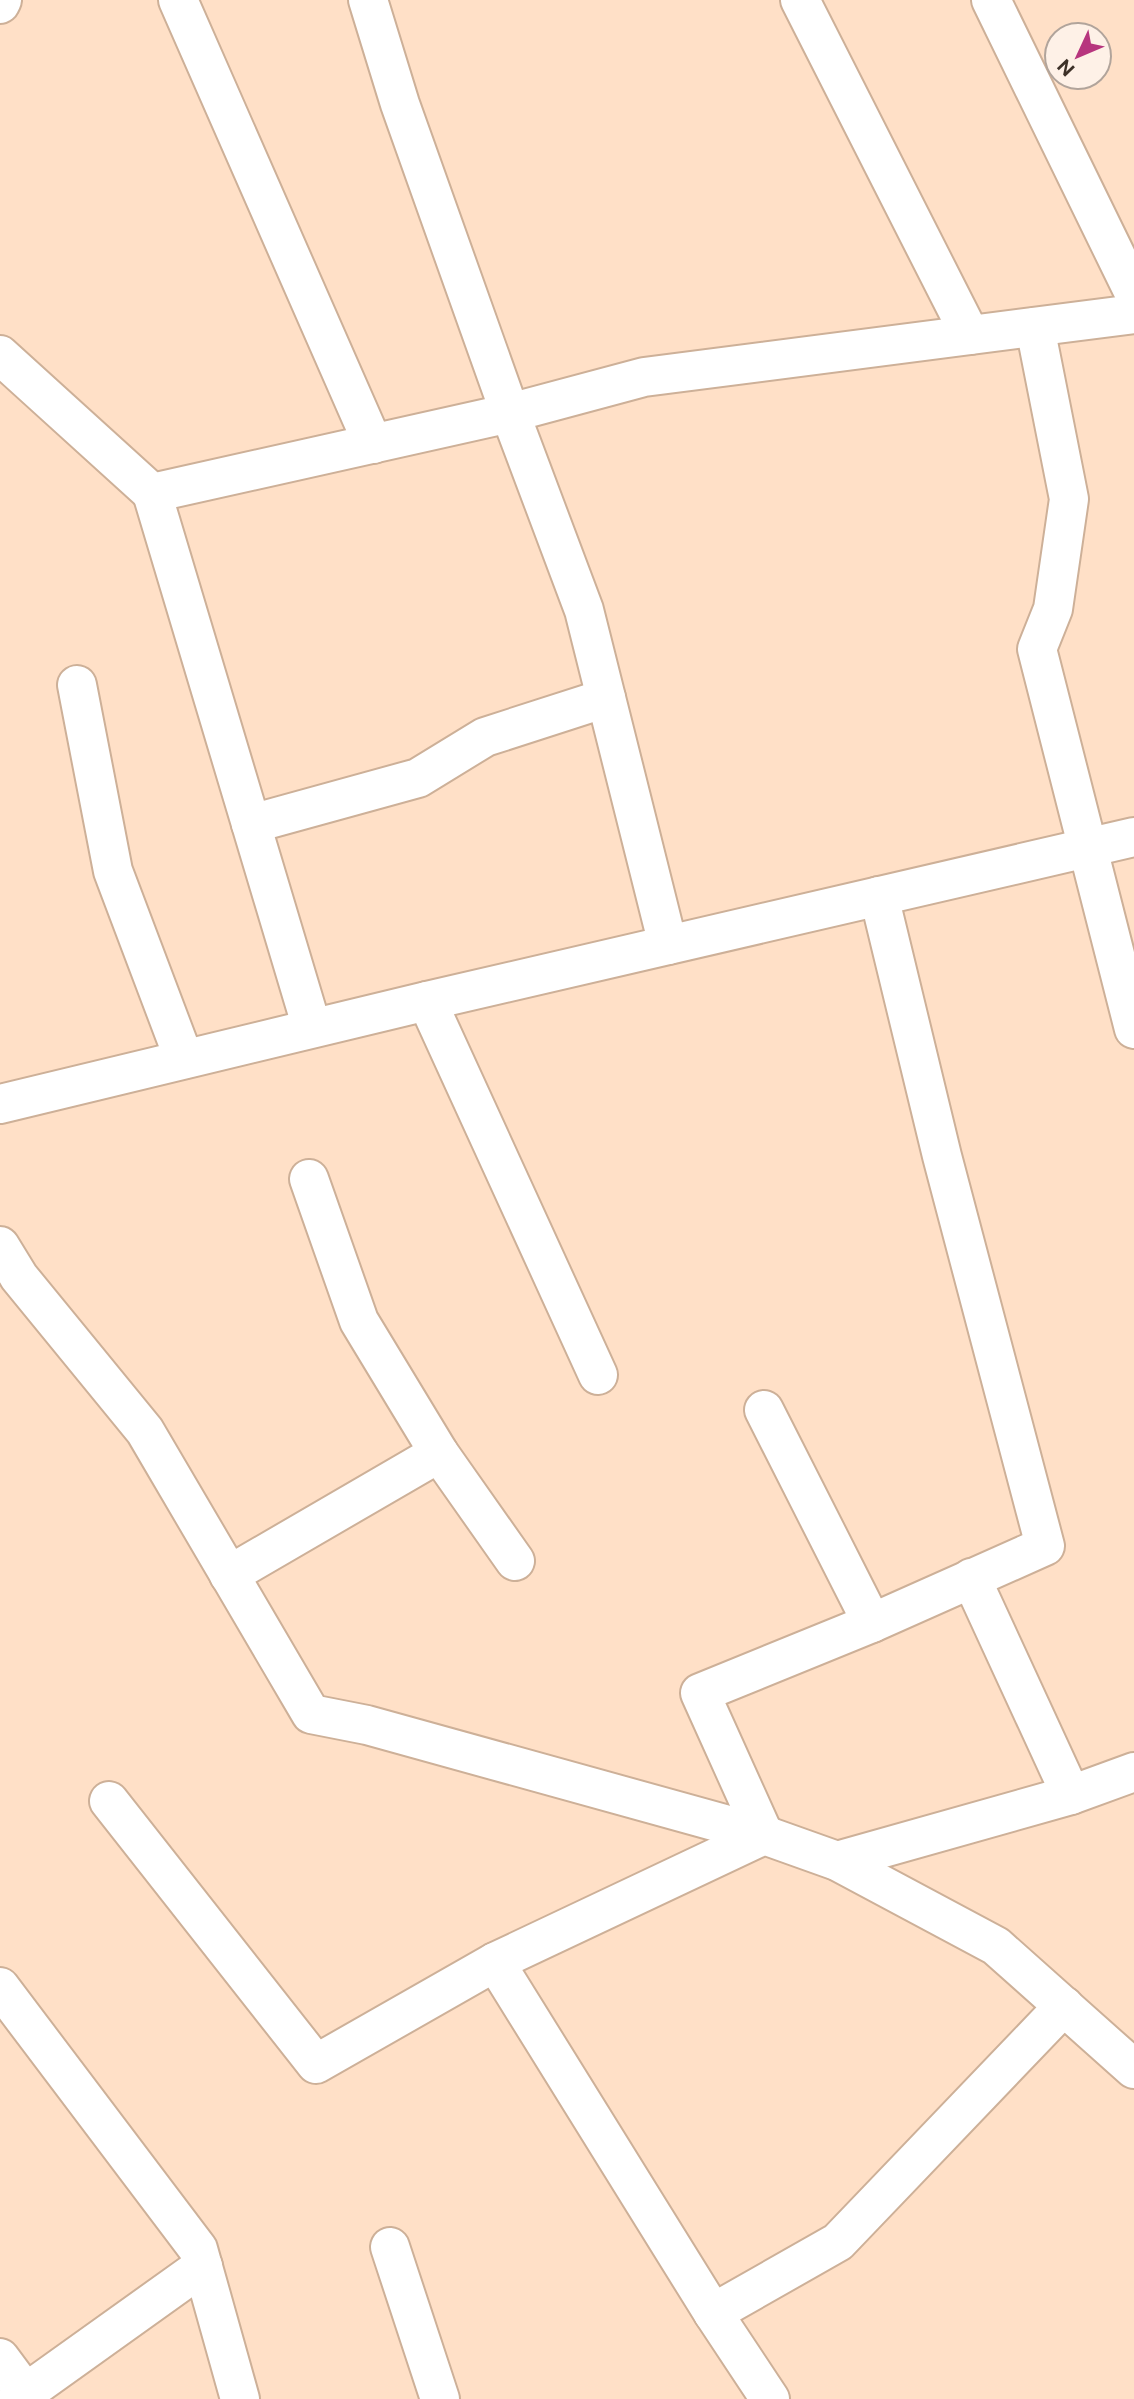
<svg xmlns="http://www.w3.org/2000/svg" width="1134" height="2399" font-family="'Public Sans',sans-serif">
<rect width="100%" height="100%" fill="#ffe0c7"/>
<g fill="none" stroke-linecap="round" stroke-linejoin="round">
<!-- street casing -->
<g stroke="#cdb098" stroke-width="42">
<g id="street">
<path d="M178,0L373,444"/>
<path d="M800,0L970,335"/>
<path d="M991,0L1134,293"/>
<path d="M0,4L2,0"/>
<path d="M1035,327L1069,499L1053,609L1037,649L1134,1029"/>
<path d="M0,355L152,493L510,413L584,610L668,945"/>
<path d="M152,493L312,1028"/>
<path d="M77,685L113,871L184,1059"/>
<path d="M251,824L418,778L485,737L606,698"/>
<path d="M427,1001L598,1375"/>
<path d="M0,1104L427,1001L1134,837"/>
<path d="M309,1179L359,1321L439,1453L515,1561"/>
<path d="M0,1246L19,1277L145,1431L311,1714L367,1725L764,1835"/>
<path d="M229,1575L439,1453"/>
<path d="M971,1578L1071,1795"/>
<path d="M872,1623L1045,1546L942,1156L879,896"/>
<path d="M109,1801L316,2064L495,1962"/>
<path d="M764,1835L700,1693L872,1623L764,1410"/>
<path d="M837,1861L1071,1795L1134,1772"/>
<path d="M0,1987L198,2249L240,2399"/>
<path d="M390,2247L440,2399"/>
<path d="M713,2313L838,2242L1064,2006"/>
<path d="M0,2358L26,2393"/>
<path d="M17,2399L203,2266"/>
<path d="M770,2399L713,2313L495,1962L764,1835L837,1861L996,1946L1134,2069"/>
</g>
</g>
<!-- secondary casing -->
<g stroke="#cdb098" stroke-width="42">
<path id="secondary" d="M368,0L400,104L510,413L644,377L1134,314"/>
</g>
<!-- street -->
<use href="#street" stroke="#fff" stroke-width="38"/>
<!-- secondary -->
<use href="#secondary" stroke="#fff" stroke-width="38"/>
</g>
<!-- north arrow -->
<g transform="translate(1078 56) rotate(226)"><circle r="33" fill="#fef1e7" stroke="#b1a49b" stroke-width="2"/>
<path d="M0-5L12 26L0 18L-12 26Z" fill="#b7357e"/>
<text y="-10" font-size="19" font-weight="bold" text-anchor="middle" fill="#3d3128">N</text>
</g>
</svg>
